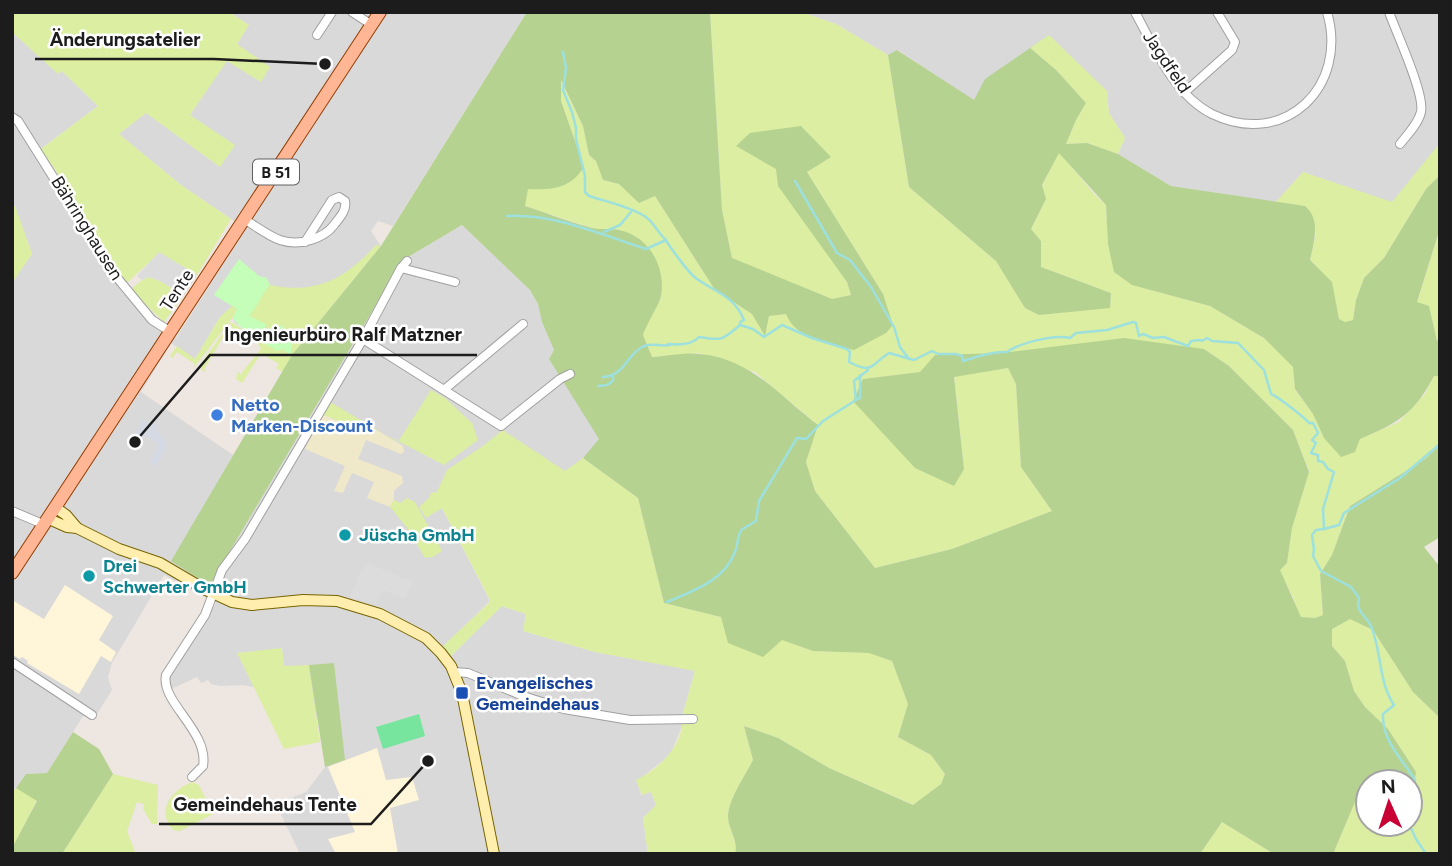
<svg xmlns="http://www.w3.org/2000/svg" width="1452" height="866" font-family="Figtree,sans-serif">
<rect width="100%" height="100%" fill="#eee6e0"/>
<!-- residential -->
<g fill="#dad9d9">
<path d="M229,12H527L393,226L378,221L371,231L381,246L291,356L283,349L235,323L233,317L237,310L220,317L195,359L171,343L141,392L233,455L173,560L211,583L396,271L408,257L462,225L530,290L538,304L542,322L554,350L549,359L600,439L583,458L565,472L442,508L490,601L444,646L451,656L501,606L526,614L523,631L595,652L695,670L682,717L683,724L670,755L637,781L641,795L651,792L656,805L643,818L648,854H300L276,804L306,792L325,767L345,760L284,666L282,649L238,653L256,688L244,685L220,686L211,684L208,680L201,683L197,677L171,689L169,678L171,671L216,603L164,575L112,663L108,677L112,690L94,719L83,716L47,773L26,774L12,793V283L32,254L15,206L12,207V32L62,71L98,106L34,154L54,182L88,243L123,293L150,322L176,338L246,229L181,185L119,134L146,112L220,167L190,115L227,60L261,82L237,44L249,25Z"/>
<path d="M801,12H1440V143L1392,203L1303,172L1276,202L1171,186L1118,154L1125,138L1109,113L1107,91L974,101L898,50L888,55L836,24Z"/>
</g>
<!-- education -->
<g fill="#fff5d9">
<path d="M65,585L113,616L99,640L116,652L111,662L101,656L79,694L27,663L28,661L22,657L20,659L12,654V600L44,619Z"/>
<path d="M377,748L386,780L412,777L419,800L390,808L398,854H336L328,839L355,832L328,767Z"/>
</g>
<!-- farmland -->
<path fill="#efe8c9" d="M322,414L358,429H375L403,446L404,452L401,454L366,440L358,459L402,476L403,483L394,491V500L390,507L367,498L374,482L352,473L343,493L334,491L345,466L305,449Z"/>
<!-- grass -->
<g fill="#dbeea1">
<path d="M12,12H229L249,25L237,44L270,67L261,82L227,61L190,115L235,145L220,167L146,113L119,134L181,185L231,219L197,275L159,253L127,283L96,242L66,186L41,149L98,106L62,71L58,74L12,32Z"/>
<path d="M710,12H801L836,24L888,55L909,187L996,261L1025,308L1039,315L1110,307L1111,293L1041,267V241L1031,230L1046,199L1042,186L1059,152L1095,195L1106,205L1108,244L1133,285L1210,306L1264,338L1294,367L1295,390L1313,414L1324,438L1360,439L1399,422L1425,394L1434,376H1440V445L1425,459L1350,506L1332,555L1320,574L1323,615L1315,618L1300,617L1293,597L1279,570L1287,563L1292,528L1309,471L1293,430L1229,366L1204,349L936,355L921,372L863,379L964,468L954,376L1008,368L1016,384L1021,467L1052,511L952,549L875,568L815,491L806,462L818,425L755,372L699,353L652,357L642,335L651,314L661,299L620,230L595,229L525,206L527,189L584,167L561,101L560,79L583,126L589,155L596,161L603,180L619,184L639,202L655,196L715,290L752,314L765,335L769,315L786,314L870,340L886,333L883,294L807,172L830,157L776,169L847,282L851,295L832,299L732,259L722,210Z"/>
<path d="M1049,35L1107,91L1109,113L1125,138L1118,154L1087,143L1066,144L1076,120L1086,103L1056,70L1030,48Z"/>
<path d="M1440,143V175L1426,189L1384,258L1364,278L1356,300L1353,320L1345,322L1339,319L1331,282L1310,260L1316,234L1305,206L1276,202L1303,172L1392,202Z"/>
<path d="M15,206L32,254L12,283V207Z"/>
<path d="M1440,228V339L1437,341L1429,306L1417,303Z"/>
<path d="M376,245L381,246L292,355L291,339L284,327L280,325L274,332L249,316C257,306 261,295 270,285C317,295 346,278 376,245Z"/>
<path d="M149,277L160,281L184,295L164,322L130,290L142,280Z"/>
<path d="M232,306L237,309L233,317L192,370L195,364L177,352L172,358L170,356L177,346L195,359L220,317Z"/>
<path d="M231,322L266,344L283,349L291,356L283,372L276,368L279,364L261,353L244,380L242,383L236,379L237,373L240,372V375L261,349L258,344L260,341L241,329L233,330L231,324L204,369L206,370L204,372L201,369L202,367L200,365Z"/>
<path d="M431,390L445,398L472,423L478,440L444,465L375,429H358L322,414L330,402L398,442Z"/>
<path d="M505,428L504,431L565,471L583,458L638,498L664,603L721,617L813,651L870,653L892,661L908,704L898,737L931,755L945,774L941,784L914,805L829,768L778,738L744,726L753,760C745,776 729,798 728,816C728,830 739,841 735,854H648L643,818L656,805L651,792L642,795L636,780C659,769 685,744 682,717L695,671L595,652L523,631L526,614L502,606L451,656L443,646L490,602L489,598L442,508L426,518L419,507L429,498L431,493L437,492L447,470L483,446Z"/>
<path d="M407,498L415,502L442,551L433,557L425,558L408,529L390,507L394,500L400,503Z"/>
<path d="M1350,618L1373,630L1413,692L1440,718V847L1436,854H1333L1355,802L1368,801V824H1399L1401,829L1408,827L1416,772L1388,729L1365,707L1354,691L1345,661L1332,646V629Z"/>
<path d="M282,648L284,666L309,665L320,742L284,749L237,653Z"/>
<path d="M113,774L158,785L157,824H152L143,809L144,804L137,802L127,831L136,854H62Z"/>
<path d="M192,782L199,785L213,814L180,831L173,830C155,810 172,790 192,782Z"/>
<path d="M16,788L37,800L12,848V793Z"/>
<path d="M1222,822L1274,854H1200Z"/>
</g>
<!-- forest -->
<g fill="#b5d291">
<path d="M527,12H710L722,210L732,258L832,299L851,295L847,282L778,186L776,169L736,146L750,133L801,126L831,157L807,172L883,294L893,325L886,333L854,350C831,344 796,340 786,314L769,316L765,336L752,314L715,290L655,196L639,203L619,184L603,180L596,161L589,155L583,126L561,80V101L584,167C570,189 552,190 528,189L525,206C547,213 569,222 592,228C601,230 610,228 619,230C649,236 666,267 661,296C660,303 646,325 643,335L652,357C667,356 685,352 700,354C752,359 779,396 818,425L806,462L815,491L875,568L952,549L1052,511L1021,467L1016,384L1008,368L954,377L964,469L954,486L915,468L853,401L863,379L920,372L935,355L1001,353L1124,338L1204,349L1229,366L1293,430L1309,472L1292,528L1287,563L1280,570L1301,617L1315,618L1323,615L1320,574L1332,555L1350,506L1425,459L1440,445V537L1424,547L1440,567V718L1413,692L1373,630L1350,619L1332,629V646L1345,661L1354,691L1365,707L1388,729L1416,772L1410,814V782H1368V801L1355,802L1333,854H1274L1222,822L1200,854H790L780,852L735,854C739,840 728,830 728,816C729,798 745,776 753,760L744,726L778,738L829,768L913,805L941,784L945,774L931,755L898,737L908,704L892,661L869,653L813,651L782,640L763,657L728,643L721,617L664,603L638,498L583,458L599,439L549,359L554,350L542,322L538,304L530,290L462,225L408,257L396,271L211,583L209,585L171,561L292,355L381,246Z"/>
<path d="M1030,48L1056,70L1086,103L1076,120L1066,144L1087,143L1118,154L1171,186L1305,206C1321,219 1314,242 1310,260L1332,282L1339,319L1345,322L1353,320L1356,300L1364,278L1384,258L1426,189L1440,175V228L1417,302L1429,306L1437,341L1440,339V376H1434C1414,414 1398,423 1360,439L1355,452L1341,457L1324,438L1313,414L1295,389L1293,367L1264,338L1210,306L1132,285L1114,272L1108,244L1106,205L1059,153L1042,185L1046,199L1031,229L1041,241V267L1111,293L1110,308L1039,315L1025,308L996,261L909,187L888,55L897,50L974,100L985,79Z"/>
<path d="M334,663L345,760L325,767L309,665Z"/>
<path d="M73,732L99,749L113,774L62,854H12V848L37,801L16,788L26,774L47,773Z"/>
</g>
<!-- park -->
<path fill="#c4feb8" d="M239,259L259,276L267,278L270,285C261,295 258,306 249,316L266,324L265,328L274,332L280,325C292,331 293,344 291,356L283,349L277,351C266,344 237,328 233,317L237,309L214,295Z"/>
<!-- pitch -->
<path fill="#77e59e" d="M419,714L425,736L383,749L376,727Z"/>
<!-- parking -->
<g fill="#dcdcdc">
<path d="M159,252L197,275L184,295L160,281L149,277L142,280L137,276Z"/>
<path d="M368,563L413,582L405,599L382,590L376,604L350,597L360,573Z"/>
</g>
<!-- plaza -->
<path fill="#d5d9e4" d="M143,420L152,426L154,422L158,425L156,430L165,440V450L156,466L150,462L158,447V443L150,438L135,434Z"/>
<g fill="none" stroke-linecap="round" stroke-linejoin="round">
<!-- stream -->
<g stroke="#9de0de" stroke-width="2.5">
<path d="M563,52L566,68L563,90L572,112L576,128V139L585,176V192L589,196C604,201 635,208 647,218C655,224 658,233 665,239C670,247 689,274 697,279C713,291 734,295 744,320L740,322V325"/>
<path d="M795,181L837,253L850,260L871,287L894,327L900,347L909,359"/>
<path d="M507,216C556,214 599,234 646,249L666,240"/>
<path d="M604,232L620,225L631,212"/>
<path d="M668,344C678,345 692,345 699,337C723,341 722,340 740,325L753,329L764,337L782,325L812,338L847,349L850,352L849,362C874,375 871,364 889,353L914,360L932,351L938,354H956L962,356L963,361C975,357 995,351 1007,352C1020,343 1054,334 1070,338L1076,333L1107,330L1133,322L1136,323L1139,336L1143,334L1153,338L1164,337L1188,346L1191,341L1200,340L1202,341L1207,338L1212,341L1238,343L1264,370L1271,394C1277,396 1304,417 1309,423H1313L1318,433L1312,440L1316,443L1311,453L1318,455V461L1323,462L1328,469L1334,472L1323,509L1324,529L1316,530L1312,535L1314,550L1313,556L1321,571L1351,587L1359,598C1355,612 1366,615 1371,626C1382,652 1378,681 1394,705L1383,714C1382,742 1402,758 1415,780L1410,797"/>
<path d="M603,377C624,376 626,356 642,347C651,342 660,347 670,345"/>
<path d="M598,386L607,385L613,381V377"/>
<path d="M856,400L860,398V375"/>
<path d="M1324,529L1339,525L1344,513L1400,478L1440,444"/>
<path d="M667,602C693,591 724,581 735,552C738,545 737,538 741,530L756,521L759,501L797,438L806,439L823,421L856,400L854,381L868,370"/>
<path d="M1409,824L1416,839L1426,854"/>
</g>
<!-- street casing -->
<g stroke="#a0a0a0" stroke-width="10">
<g id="street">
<path d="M352,12L372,25"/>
<path d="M1135,12C1154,47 1174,95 1212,114C1284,149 1349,87 1327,12"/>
<path d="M1389,12C1396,32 1425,94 1421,112C1418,124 1408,134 1400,144"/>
<path d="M317,35L332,12"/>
<path d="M1185,92L1232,50L1235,42L1217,12"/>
<path d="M12,117L18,121L114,274L152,320L171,332"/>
<path d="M244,219C267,233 282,249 311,240C320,237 328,233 334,225C340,217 347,210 345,201L339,197L332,200L305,242"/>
<path d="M407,261L401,268L455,282"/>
<path d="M363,339L501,426L560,379L570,374"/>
<path d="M445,389L523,324"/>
<path d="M12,511L45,525"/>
<path d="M12,662L92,715"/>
<path d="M454,672L468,673L523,696L564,709L630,720L693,719"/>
<path d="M192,777L203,766C209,731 160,702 166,675L205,615L222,570L245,539L363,339L401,268"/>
</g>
</g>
<!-- secondary casing -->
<g stroke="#766400" stroke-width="12">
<g id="secondary">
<path d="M56,508L66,515L77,528"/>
<path d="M49,519L67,527L77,528L119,549L160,563L206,590L232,602L252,605L303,600L337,601L380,614L426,638L441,653L451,666L462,693L494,854"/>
</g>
</g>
<!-- primary casing -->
<g stroke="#943d00" stroke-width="14">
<path id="primary" d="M12,573L380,12"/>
</g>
<!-- street -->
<use href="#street" stroke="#fff" stroke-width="8"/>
<!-- secondary -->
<use href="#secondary" stroke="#ffeeae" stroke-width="10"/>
<!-- primary -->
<use href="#primary" stroke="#ffb695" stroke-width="12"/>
</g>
<!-- markers -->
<circle fill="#3f7fe0" stroke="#fff" stroke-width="2.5" cx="217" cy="415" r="7"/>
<g fill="#0f9aa8" stroke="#fff" stroke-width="2.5">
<circle cx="345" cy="535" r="7"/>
<circle cx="89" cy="576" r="7"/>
</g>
<rect fill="#1a4fb4" stroke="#fff" stroke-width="2.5" x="455" y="686" width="14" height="14" rx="3.5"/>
<g text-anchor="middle" stroke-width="5" stroke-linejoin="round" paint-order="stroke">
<!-- shield labels -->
<rect fill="#fff" stroke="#606060" stroke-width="2" x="253" y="159.5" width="46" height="25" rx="5"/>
<g font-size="16" font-weight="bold" fill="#1c1c1c">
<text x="276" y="178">B 51</text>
</g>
<!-- street labels -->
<g font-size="18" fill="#1c1c1c" stroke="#fff">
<text transform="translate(1167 62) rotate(56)" y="6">Jagdfeld</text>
<text transform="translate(87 228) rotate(58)" y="6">Bähringhausen</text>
<text transform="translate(177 290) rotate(-57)" y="6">Tente</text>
</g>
<!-- shop labels -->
<g font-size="18" font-weight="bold" fill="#366cbe" stroke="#fff" text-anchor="start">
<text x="231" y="411">Netto<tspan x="231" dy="21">Marken-Discount</tspan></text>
</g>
<!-- culture labels -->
<g font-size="18" font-weight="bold" fill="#0d838f" stroke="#fff" text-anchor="start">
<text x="359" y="541">Jüscha GmbH</text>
<text x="103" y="572">Drei<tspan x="103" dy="21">Schwerter GmbH</tspan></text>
</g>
<!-- transit labels -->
<g font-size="18" font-weight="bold" fill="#164399" stroke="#fff" text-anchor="start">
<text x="476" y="689">Evangelisches<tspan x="476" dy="21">Gemeindehaus</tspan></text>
</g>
</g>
<!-- callouts -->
<path fill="none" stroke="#1c1c1c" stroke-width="2.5" d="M325 64L214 59H35M135 442L210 355H477M428 761L371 824H159"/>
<g fill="#1c1c1c" stroke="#fff" stroke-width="2.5">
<circle cx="325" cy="64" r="7"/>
<circle cx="135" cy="442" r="7"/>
<circle cx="428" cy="761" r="7"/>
</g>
<g font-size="19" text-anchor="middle" font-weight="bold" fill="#1c1c1c" stroke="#fff" stroke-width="5" stroke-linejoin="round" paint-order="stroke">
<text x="125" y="46">Änderungsatelier</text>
<text x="343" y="341">Ingenieurbüro Ralf Matzner</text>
<text x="265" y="811">Gemeindehaus Tente</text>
</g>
<!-- border -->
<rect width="1452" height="866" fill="none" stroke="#1c1c1c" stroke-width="28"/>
<!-- north arrow -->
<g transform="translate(1389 803) rotate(357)"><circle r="33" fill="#ffffff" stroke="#a4a4a4" stroke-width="2"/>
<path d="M0-5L12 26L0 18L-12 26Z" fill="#c80034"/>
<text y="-10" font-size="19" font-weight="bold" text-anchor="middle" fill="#1c1c1c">N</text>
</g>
</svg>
